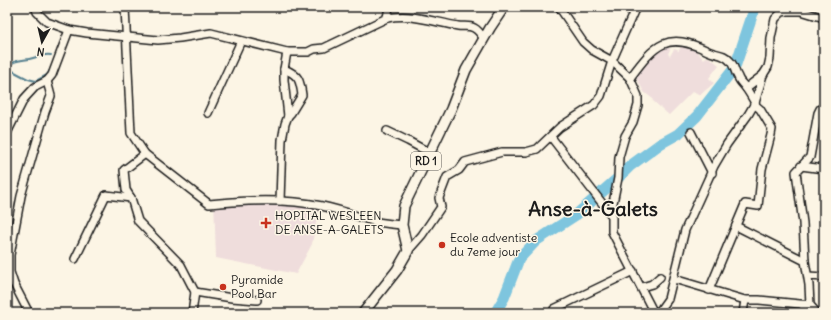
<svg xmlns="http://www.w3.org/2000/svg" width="831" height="320" font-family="Delius,sans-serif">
<rect width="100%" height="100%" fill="#fcf5e5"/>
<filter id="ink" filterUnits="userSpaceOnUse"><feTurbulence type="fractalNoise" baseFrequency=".025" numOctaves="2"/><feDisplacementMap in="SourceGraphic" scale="8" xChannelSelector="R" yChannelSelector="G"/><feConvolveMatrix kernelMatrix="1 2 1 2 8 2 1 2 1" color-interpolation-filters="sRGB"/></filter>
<g filter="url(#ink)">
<!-- built -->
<g fill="#efdddc">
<path d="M665,45L670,49L668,54L670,56L674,49L679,51L681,45L696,51L704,59L706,57L710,58L719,65L709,78L714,83L700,95L693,91L669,115L652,100L653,99L644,92L637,79L632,77L643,63Z"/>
<path d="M214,199L319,207L312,244L296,274L216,258Z"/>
</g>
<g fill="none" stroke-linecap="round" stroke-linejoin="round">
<!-- stream -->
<g stroke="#578190" stroke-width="2">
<path d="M7,68L28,79L36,81L47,75L50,70"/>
<path d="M7,68C13,59 23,61 33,58C40,56 43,54 51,55"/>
</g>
<!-- river -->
<path stroke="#7ec5de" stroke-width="11" d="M495,313L504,298L519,259L536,241L576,215L618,178L630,166L660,144L678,134L697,116L735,67L755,7"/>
<!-- minor casing -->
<g stroke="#1c1c1c" stroke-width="10">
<g id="minor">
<path d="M35,7L37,12L47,22L69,30L87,33L158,40L180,38L211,33L287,52H308L314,49L324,48L387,18C412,13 434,22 458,26C463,27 469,25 474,28C478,30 481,34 484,39"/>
<path d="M125,7L131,133L145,154L209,204C246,200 285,198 322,206C337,209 351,214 366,219C377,223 390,224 402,225"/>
<path d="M559,7L583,42L592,50L612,61L630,78L638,96V105L633,122L625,136L619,157L618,178L612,208V232L654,313"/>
<path d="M387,18L389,7"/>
<path d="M284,69C299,75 300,80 302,95L291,113L288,116"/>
<path d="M630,78C655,44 667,31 708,51C716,55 724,53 730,61C735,66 734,71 738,77C739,81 743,84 745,87C749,92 752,98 755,103"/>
<path d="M746,88L763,75"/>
<path d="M208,113L241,41"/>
<path d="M387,131L408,141L430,153"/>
<path d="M691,132L712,173"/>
<path d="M7,133L24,99L35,87L47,81L52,75L69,30"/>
<path d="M551,137L612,216"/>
<path d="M145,154L124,170L126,190L131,198L138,221L181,265L195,292L192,313"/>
<path d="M801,166L824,169"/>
<path d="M280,201L282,140L285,124L288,116L284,80V69L287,52"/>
<path d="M736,226L805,261L809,285L810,305L817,313"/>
<path d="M408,251L422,235L441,207L439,198L447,177L459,170L465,162L502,152H526L537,149L560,127L594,105L601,96L612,61L635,9L638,7"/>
<path d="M75,259L106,195L131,198"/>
<path d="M805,261L803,223L796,172L810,157L818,113L820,109L824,106"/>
<path d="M808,276L824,277"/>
<path d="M674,279L745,300H759L810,305"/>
<path d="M642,287L652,284L660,277"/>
<path d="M709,290L745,204L758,206L762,169L771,135L772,129L760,109L754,104"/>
<path d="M195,292L232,298L257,300"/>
<path d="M29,313L14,284L10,272V255L21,196L45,112L51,96L47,81"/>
<path d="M554,313V309L633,271"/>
<path d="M658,313L668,299L685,230L714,166L727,144L748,115L755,103L763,75L768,67L770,58L771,38L775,19L782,12L788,11H801L824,18"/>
<path d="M743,313L745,300"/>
<path d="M803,313L804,305"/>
</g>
</g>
<!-- major casing -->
<g stroke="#1c1c1c" stroke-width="12">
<path id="major" d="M363,313L397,270L408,251L402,225L404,206L451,109L466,70L490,28L504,7"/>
</g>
<!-- minor -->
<use href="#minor" stroke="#fcf5e5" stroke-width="7"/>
<!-- major -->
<use href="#major" stroke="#fcf5e5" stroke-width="9"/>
</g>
</g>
<!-- markers -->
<g fill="#c8321e" stroke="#fcf5e5" stroke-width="1.5">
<path d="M264 217h4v4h4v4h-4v4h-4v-4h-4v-4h4z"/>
<circle cx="442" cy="245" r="4"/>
<circle cx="223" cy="287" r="4"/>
</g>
<g text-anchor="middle" stroke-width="3" stroke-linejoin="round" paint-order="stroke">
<!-- shield labels -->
<rect fill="#fcf5e5" stroke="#5f5d58" stroke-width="1" x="411" y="152" width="30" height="18" rx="3"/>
<g font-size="11" font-weight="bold" fill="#1c1c1c">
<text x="426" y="165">RD 1</text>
</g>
<!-- poi labels -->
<g font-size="12" fill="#1c1c1c" stroke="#fcf5e5" text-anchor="start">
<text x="275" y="220">HOPITAL WESLEEN<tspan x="275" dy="14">DE ANSE-A-GALETS</tspan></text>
<text x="450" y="242">Ecole adventiste<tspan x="450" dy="14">du 7eme jour</tspan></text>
<text x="231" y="284">Pyramide<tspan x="231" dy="14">Pool Bar</tspan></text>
</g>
<!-- town labels -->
<g font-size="20" font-weight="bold" fill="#1c1c1c" stroke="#fcf5e5">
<text x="593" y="216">Anse-à-Galets</text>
</g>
</g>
<!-- margin -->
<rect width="831" height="320" fill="none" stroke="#fcf5e5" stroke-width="24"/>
<rect x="12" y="12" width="807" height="296" fill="none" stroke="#1c1c1c" stroke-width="1.5" filter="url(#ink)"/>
<!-- north arrow -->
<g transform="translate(42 42) rotate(188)" stroke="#fcf5e5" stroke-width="3" paint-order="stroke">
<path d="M0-3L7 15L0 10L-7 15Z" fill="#1c1c1c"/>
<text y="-6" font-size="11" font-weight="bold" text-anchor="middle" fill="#1c1c1c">N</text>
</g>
</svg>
